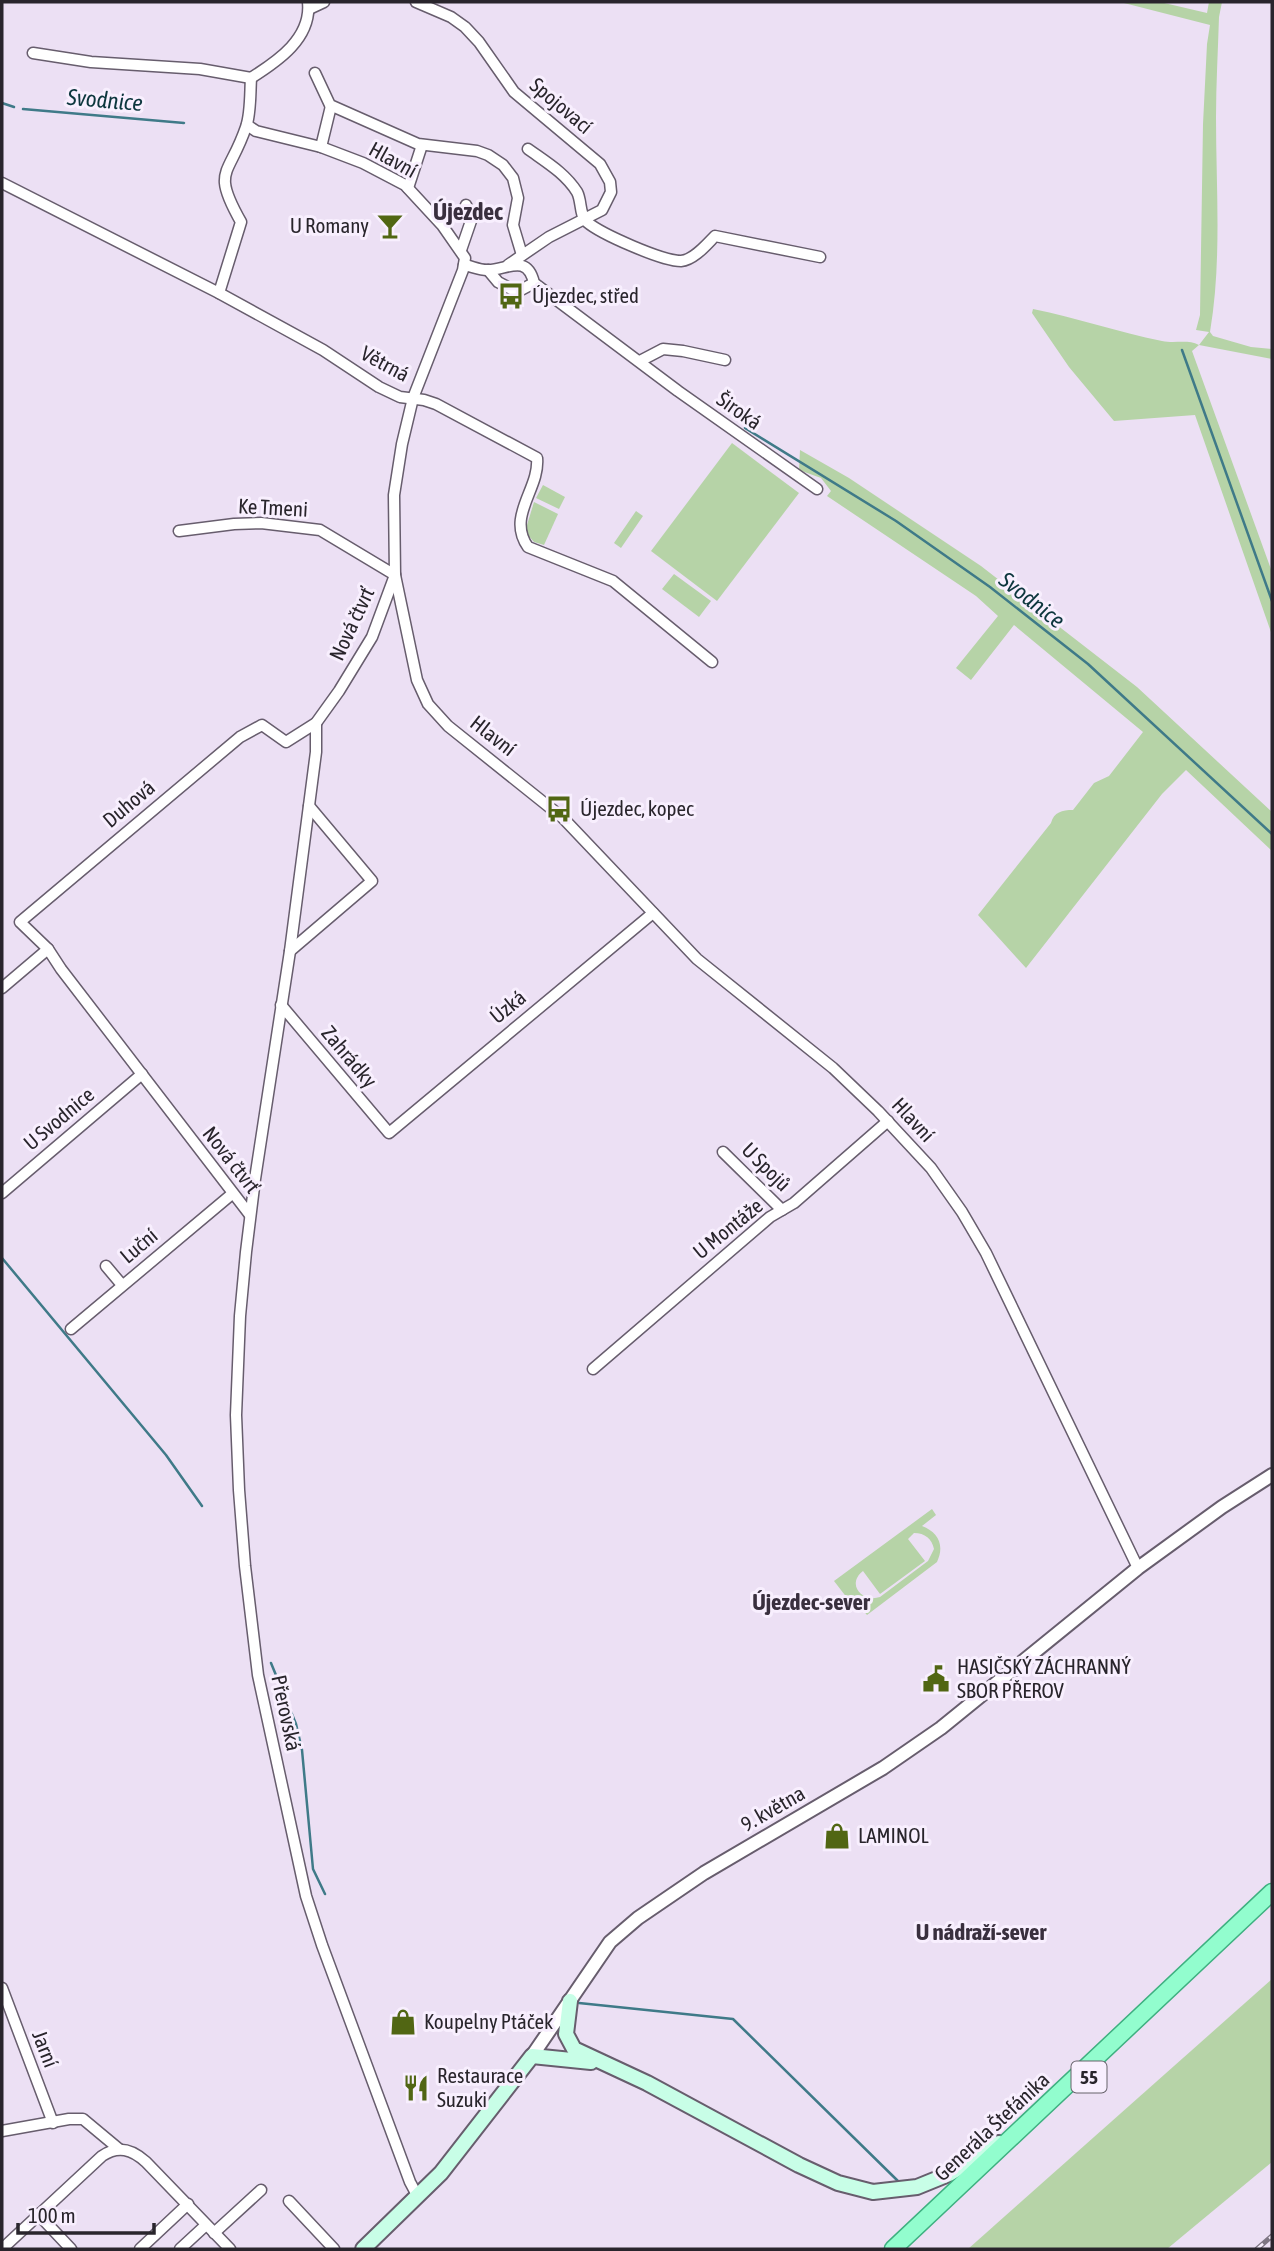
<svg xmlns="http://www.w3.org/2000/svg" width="1274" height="2251" font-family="'Asap Condensed',sans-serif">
<rect width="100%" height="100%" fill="#ece0f4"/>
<!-- green -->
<g fill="#b6d3a7" fill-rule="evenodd">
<path d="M1120,2H1160L1207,13L1209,2H1222L1219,17C1218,50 1216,84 1216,118C1216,189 1222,261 1210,332L1213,336L1251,347L1272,349V359L1199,345L1192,351L1272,572V635L1195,415L1114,421L1069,367L1032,313L1033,309C1077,318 1118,332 1162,341C1175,344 1187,339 1199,345L1209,332L1196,330L1200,315L1203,124L1207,44L1210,25Z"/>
<path d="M732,443L799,493L717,601L651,551Z"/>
<path d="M800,450L849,478L981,566L1137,687L1272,812V851L1186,770L1162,794L1026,968L978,915L1051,823C1054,812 1062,810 1073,810L1094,783L1109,776L1143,732L1014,625L971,680L956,668L998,616L976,596L827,496L831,491L821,478L799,470Z"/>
<path d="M543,485L565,497L559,509L536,498Z"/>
<path d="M534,502L558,514L544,545L534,542L527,534V525Z"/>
<path d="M636,511L643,516L621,548L614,543Z"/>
<path d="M674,574L711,601L699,617L662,589Z"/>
<path d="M932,1509L936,1515L922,1526C938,1532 945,1545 937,1562L867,1615L862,1609L867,1604L857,1599L851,1603L834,1581ZM914,1533C925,1533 932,1539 934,1549L928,1561L880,1597C862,1603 846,1584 863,1571L880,1594L925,1561L908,1539Z"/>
<path d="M1272,1979V2162L1167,2249H968Z"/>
</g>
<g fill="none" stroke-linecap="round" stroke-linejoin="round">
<!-- stream -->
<g stroke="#3f7a88" stroke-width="2.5">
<path d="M2,103L14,107"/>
<path d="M23,109L184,123"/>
<path d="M1182,350L1272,601"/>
<path d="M745,428L896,521L990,587L1088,664L1272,834"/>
<path d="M2,1258L166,1455L202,1506"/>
<path d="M271,1663L296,1724L302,1750L313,1869L325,1894"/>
<path d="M579,2003L733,2019L900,2183"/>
</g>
<!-- minor casing -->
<g stroke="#675d6d" stroke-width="13">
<g id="minor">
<path d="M416,2L451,17L465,27L479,42L514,92L600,164L610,182L611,192L602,210L549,237L508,265"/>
<path d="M309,9L324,2"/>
<path d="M33,53L91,62L200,69L251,78"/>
<path d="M315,73L330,105L418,144L477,151L488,155L503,165L513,178L518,198L513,225L522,255"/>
<path d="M251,78C278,61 312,38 308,2"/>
<path d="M247,125L256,131L321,147L363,163L405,185L442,225L465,258L463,270L413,398L402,444L394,495L395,575L417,680L428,704L448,726L563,818L697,959L833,1068L878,1111L931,1168L962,1212L986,1253L1138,1568"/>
<path d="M321,147L331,106"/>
<path d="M528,149C546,162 565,173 577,192C582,201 579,215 587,222C601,234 662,261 681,261C694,260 707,244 715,236L820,257"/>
<path d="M2,183L219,293L323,350L379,387L400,397L424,400L436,404L537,458C540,489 506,516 528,547L613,581L712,662"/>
<path d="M408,188L422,145"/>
<path d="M461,250L472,218L466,205"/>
<path d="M464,265C471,266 479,270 487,270C505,271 527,252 534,283L678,391L817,489"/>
<path d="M488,270L498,282L517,292L534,283"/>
<path d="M219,293L241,222C211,169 229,177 246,127C251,113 250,93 251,78"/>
<path d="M640,361L663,349L683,351L725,360"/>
<path d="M179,531L234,524L261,523L320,530L395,575L372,637L339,691L316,723L286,742L262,725L240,737L20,922L48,949L61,969L250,1215"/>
<path d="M316,723V752L290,951L255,1179L246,1252L240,1316L236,1415L239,1490L245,1566L258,1675L306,1896L322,1945L410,2182L418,2197"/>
<path d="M290,951L372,881L309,806"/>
<path d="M2,988L48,949"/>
<path d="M281,1005L389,1133L653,913"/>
<path d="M723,1152L782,1210"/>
<path d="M2,1193L142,1074"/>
<path d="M106,1266L122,1285"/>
<path d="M71,1329L232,1194"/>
<path d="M593,1369L770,1217L794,1203L888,1121"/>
<path d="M2,1988L53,2123"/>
<path d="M2,2131L69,2119H83L119,2149"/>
<path d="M289,2201L334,2249"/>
<path d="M38,2214L71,2249"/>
<path d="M214,2233L261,2190"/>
<path d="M2,2249L102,2156C118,2145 132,2149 146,2162L230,2249"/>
<path d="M140,2249L188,2204"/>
<path d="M180,2249L206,2225"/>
</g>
</g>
<!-- tertiary casing -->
<g stroke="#675d6d" stroke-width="16">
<path id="tertiary" d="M532,2056L610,1942L638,1918L704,1873L883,1768L941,1728L1138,1568L1222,1507L1272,1475"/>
</g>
<!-- secondary casing -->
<g stroke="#675d6d" stroke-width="18">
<g id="secondary">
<path d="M570,2001L566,2034L574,2049L647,2083L799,2165L838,2183L873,2192L917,2187L949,2174L999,2143"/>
<path d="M363,2249L441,2173L532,2056L591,2062"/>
</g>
</g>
<!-- primary casing -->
<g stroke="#3eb080" stroke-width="19">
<path id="primary" d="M893,2249L1272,1892"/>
</g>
<!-- minor -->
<use href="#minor" stroke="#fff" stroke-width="10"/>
<!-- tertiary -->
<use href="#tertiary" stroke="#fff" stroke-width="12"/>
<!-- secondary -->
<use href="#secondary" stroke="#c8fee7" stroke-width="14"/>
<!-- primary -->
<use href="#primary" stroke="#92fdce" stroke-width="16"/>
<!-- rail casing -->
<g stroke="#7e7683" stroke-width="5">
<path id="rail" d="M1257,2249L1272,2236"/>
</g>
<!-- rail -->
<use href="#rail" stroke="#f8effe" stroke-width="2.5" stroke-dasharray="8" stroke-linecap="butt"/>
</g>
<!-- icons -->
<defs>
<g id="bar-bare" transform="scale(2.1)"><path d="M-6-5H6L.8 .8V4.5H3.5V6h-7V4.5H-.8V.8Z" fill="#516613" stroke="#f8effe" stroke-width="2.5" paint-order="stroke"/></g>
<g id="bus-bare" transform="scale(2.1)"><path d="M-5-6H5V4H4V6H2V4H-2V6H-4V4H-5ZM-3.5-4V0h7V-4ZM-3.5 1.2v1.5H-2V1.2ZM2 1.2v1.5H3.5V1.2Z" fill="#516613" stroke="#f8effe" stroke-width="2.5" paint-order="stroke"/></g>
<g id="civic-bare" transform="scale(2.1)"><path d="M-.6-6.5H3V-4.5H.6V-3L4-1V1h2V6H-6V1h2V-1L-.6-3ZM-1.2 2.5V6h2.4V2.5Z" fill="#516613" stroke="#f8effe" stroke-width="2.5" paint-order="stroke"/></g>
<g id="shop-bare" transform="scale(2.1)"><path d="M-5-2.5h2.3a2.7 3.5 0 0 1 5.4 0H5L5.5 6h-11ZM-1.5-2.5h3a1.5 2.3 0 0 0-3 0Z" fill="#516613" stroke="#f8effe" stroke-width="2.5" paint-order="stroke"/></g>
<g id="restaurant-bare" transform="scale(2.1)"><path d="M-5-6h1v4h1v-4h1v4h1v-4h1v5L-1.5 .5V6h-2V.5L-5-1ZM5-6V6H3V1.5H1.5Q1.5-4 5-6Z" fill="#516613" stroke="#f8effe" stroke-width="2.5" paint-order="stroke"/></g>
</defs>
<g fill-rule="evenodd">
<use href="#bar-bare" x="390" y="226"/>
<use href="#bus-bare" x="511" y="296"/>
<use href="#bus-bare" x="559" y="809"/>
<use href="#civic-bare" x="936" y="1679"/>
<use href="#shop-bare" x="837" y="1836"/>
<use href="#shop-bare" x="403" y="2022"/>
<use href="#restaurant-bare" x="416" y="2088"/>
</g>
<g text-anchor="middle" stroke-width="6" stroke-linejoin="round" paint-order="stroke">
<!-- shield labels -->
<rect fill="#f8effe" stroke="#67626b" stroke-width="2" x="1071.5" y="2061.5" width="35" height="31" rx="5"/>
<g font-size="19" font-weight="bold" fill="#29252c">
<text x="1089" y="2084">55</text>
</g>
<!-- street labels -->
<g font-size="21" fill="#29252c" stroke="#f8effe">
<text transform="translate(561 106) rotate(40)" y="7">Spojovací</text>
<text transform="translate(393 160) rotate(29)" y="7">Hlavní</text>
<text transform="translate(385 364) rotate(28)" y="7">Větrná</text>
<text transform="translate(739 411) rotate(35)" y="7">Široká</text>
<text transform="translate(273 508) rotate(3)" y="7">Ke Tmeni</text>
<text transform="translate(352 624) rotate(-65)" y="7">Nová čtvrť</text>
<text transform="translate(493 736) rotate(38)" y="7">Hlavní</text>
<text transform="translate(129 804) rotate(-40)" y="7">Duhová</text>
<text transform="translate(508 1007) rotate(-39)" y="7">Úzká</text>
<text transform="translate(349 1057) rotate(50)" y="7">Zahrádky</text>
<text transform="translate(59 1119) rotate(-40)" y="7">U Svodnice</text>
<text transform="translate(913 1120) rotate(47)" y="7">Hlavní</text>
<text transform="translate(231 1160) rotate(52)" y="7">Nová čtvrť</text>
<text transform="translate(766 1167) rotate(45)" y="7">U Spojů</text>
<text transform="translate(728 1229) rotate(-39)" y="7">U Montáže</text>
<text transform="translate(139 1246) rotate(-40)" y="7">Luční</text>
<text transform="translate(286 1713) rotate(78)" y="7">Přerovská</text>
<text transform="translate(773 1809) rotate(-30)" y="7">9. května</text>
<text transform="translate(45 2049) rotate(69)" y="7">Jarní</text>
<text transform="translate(992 2127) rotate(-43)" y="7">Generála Štefánika</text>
</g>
<!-- poi labels -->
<g font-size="21" fill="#29252c" stroke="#f8effe" text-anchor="start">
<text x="369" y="233" text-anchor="end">U Romany</text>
<text x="532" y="303">Újezdec, střed</text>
<text x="580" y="816">Újezdec, kopec</text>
<text x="957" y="1674">HASIČSKÝ ZÁCHRANNÝ<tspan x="957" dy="24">SBOR PŘEROV</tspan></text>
<text x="858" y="1843">LAMINOL</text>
<text x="424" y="2029">Koupelny Ptáček</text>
<text x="437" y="2083">Restaurace<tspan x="437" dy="24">Suzuki</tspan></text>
</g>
<!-- water labels -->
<g font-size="23" font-style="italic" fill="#0d373e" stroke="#f8effe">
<text transform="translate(105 100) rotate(5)" y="8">Svodnice</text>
<text transform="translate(1032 600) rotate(38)" y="8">Svodnice</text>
</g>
<!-- neighbourhood labels -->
<g font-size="23" font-weight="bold" fill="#392f3e" stroke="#f8effe">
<text x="811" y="1610">Újezdec-sever</text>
<text x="981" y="1940">U nádraží-sever</text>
</g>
<!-- quarter labels -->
<g font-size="24" font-weight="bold" fill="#392f3e" stroke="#f8effe">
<text x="468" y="220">Újezdec</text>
</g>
</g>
<!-- border -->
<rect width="1274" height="2251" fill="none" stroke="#29252c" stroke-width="7"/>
<!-- scale -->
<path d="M18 2223v10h136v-10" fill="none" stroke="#29252c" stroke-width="3.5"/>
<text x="28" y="2223" font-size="21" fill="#29252c" stroke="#f8effe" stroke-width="5" paint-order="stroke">100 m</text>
</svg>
